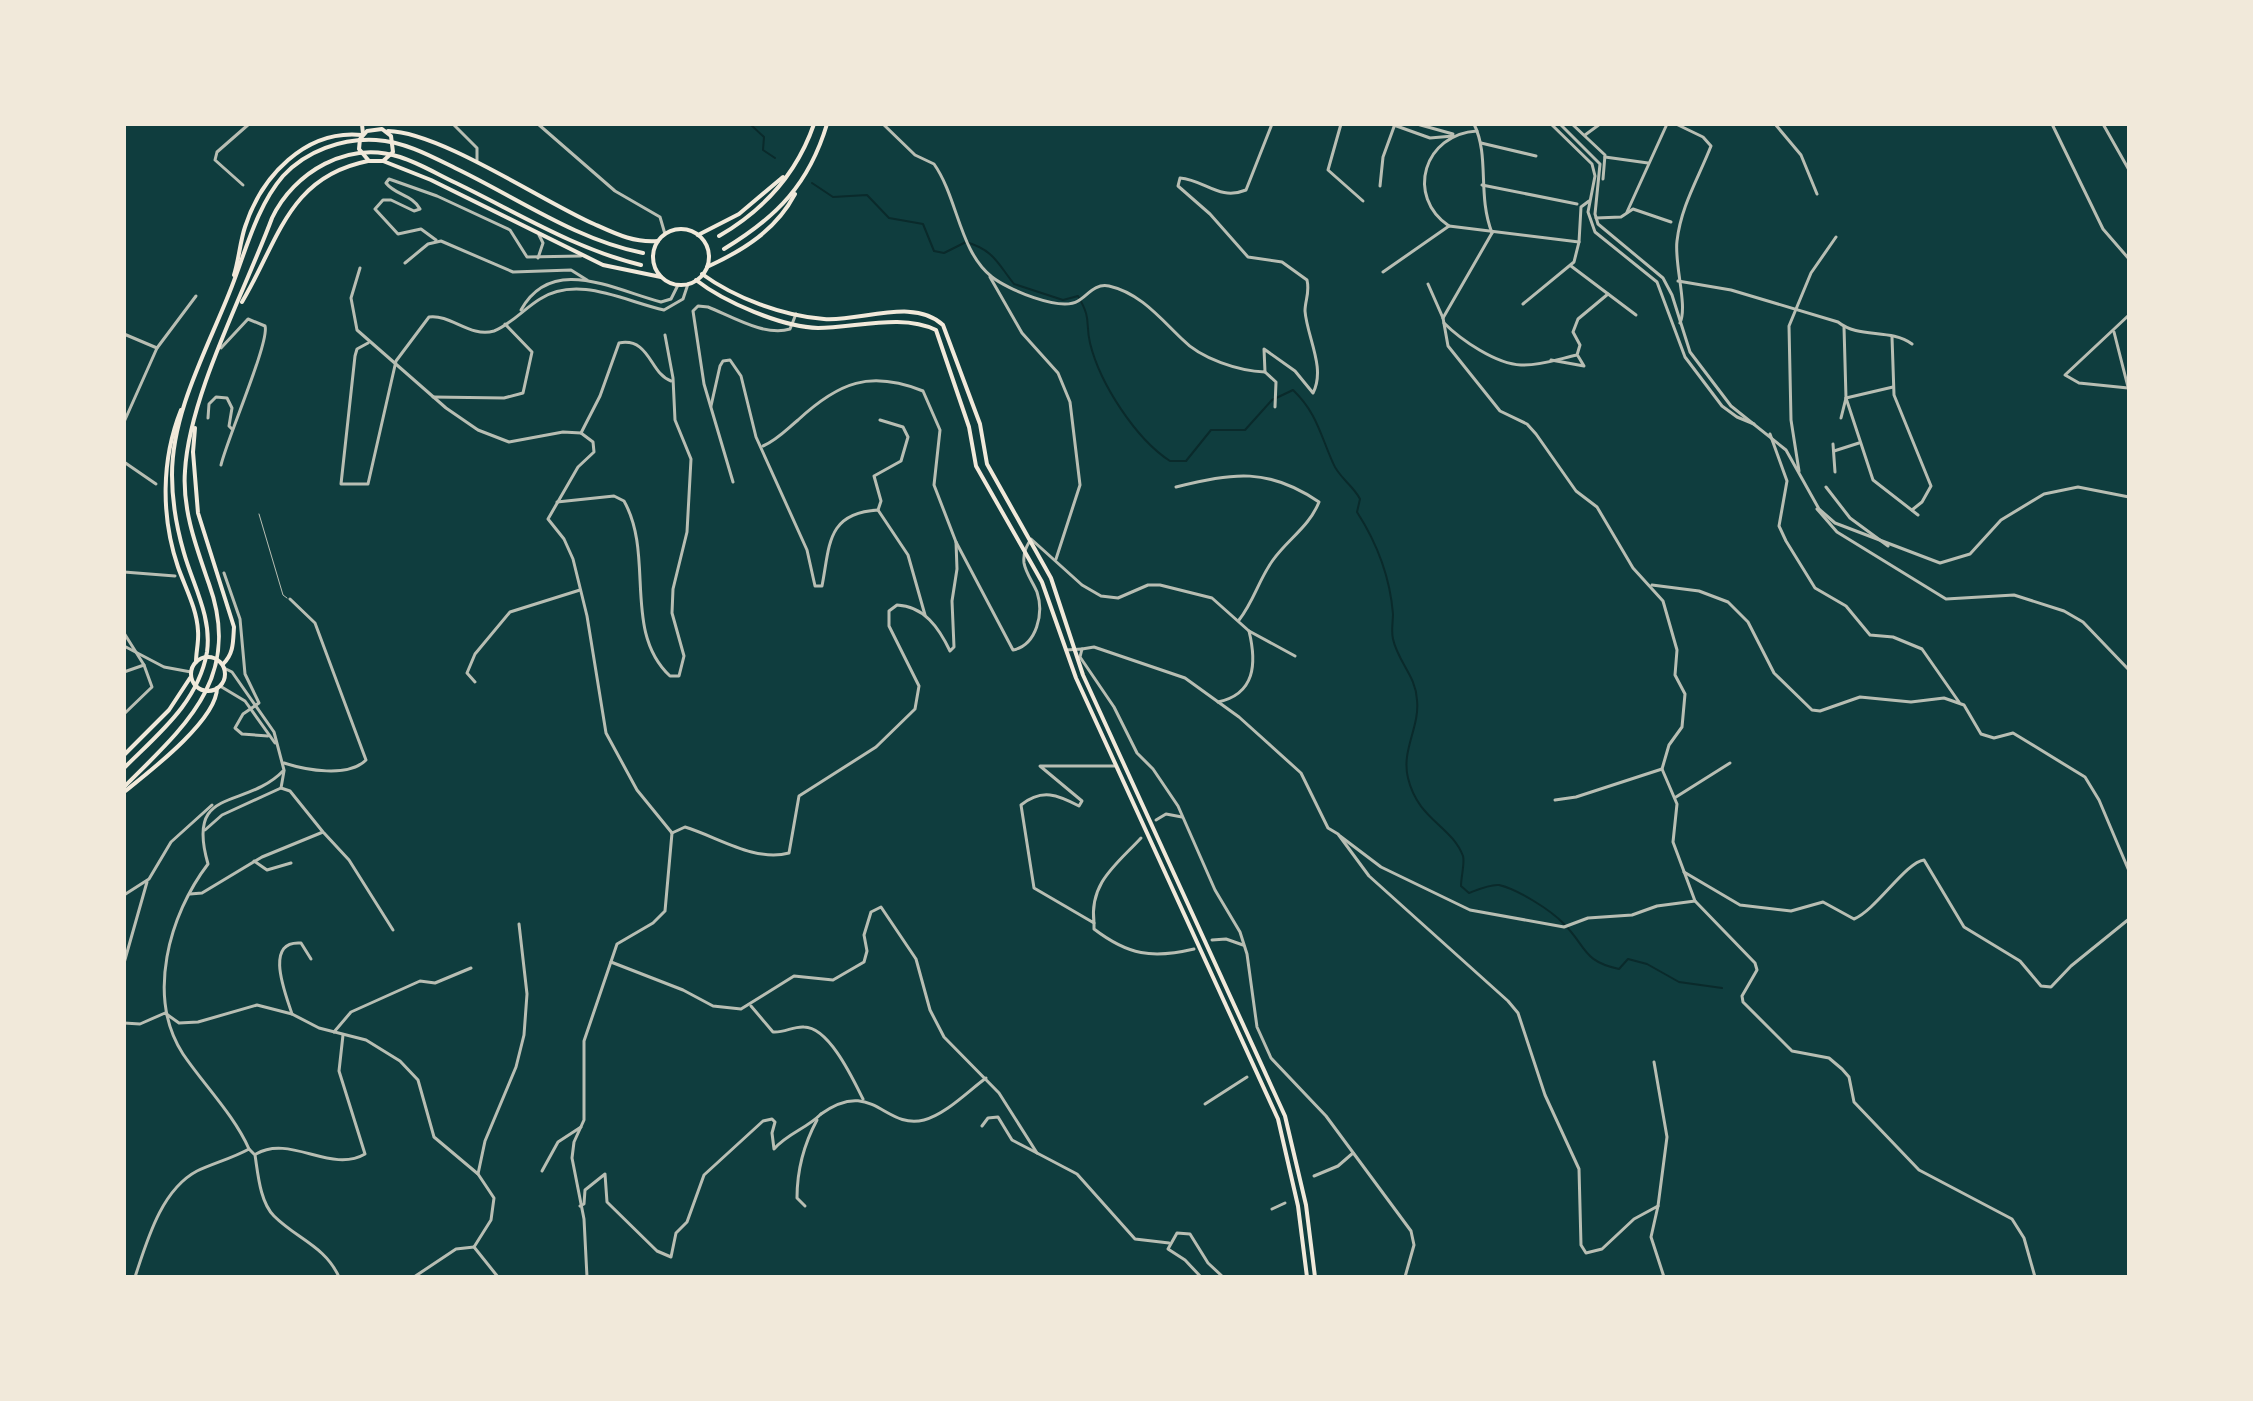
<svg xmlns="http://www.w3.org/2000/svg" width="2253" height="1401" font-family="Arial,sans-serif">
<rect width="100%" height="100%" fill="#0f3d3e"/>
<g fill="none" stroke-linecap="round" stroke-linejoin="round">
<!-- stream -->
<g stroke="#0a2a2b" stroke-width="2">
<path d="M750,124L764,137L763,150L775,158"/>
<path d="M812,183L833,197L867,195L889,218L923,224L934,251L944,253L966,242C994,250 998,264 1014,284L1063,300L1078,296C1092,320 1085,321 1090,343C1100,384 1136,439 1170,461H1186L1211,430H1245L1272,400L1293,390C1317,413 1320,434 1333,463C1339,478 1353,485 1360,499L1357,512C1377,543 1390,577 1393,614C1393,622 1391,631 1393,639C1398,662 1416,676 1417,700C1420,727 1401,750 1408,778C1418,820 1451,825 1463,856C1465,863 1461,877 1461,886L1469,893C1477,890 1490,884 1499,885C1517,889 1551,910 1564,924C1587,947 1582,961 1619,969L1628,959L1647,964L1679,982L1722,988"/>
</g>
<!-- service -->
<path stroke="#b8beb3" stroke-width="1" d="M259,514L283,595L287,598"/>
<!-- minor -->
<g stroke="#b8beb3" stroke-width="3">
<path d="M453,124L477,148V160"/>
<path d="M538,124L615,191L660,217L665,234"/>
<path d="M883,124L915,155L934,164C958,198 959,251 992,277C1007,289 1060,312 1078,301C1088,295 1095,283 1109,286C1140,293 1160,318 1182,339C1201,359 1239,371 1265,372L1264,349L1295,371L1313,393C1326,368 1307,337 1305,311C1305,300 1310,293 1307,280L1282,262L1248,257L1210,214L1178,186L1180,178C1205,180 1219,201 1246,190L1272,124"/>
<path d="M1341,124L1328,170L1363,201"/>
<path d="M1391,124L1430,138L1453,136"/>
<path d="M1417,124L1453,134"/>
<path d="M1676,124L1703,137L1711,146C1698,179 1681,206 1677,241C1674,264 1688,306 1680,323"/>
<path d="M1775,124L1801,155L1817,194"/>
<path d="M2052,124L2103,229L2129,259"/>
<path d="M1481,143L1536,156"/>
<path d="M1605,157L1648,163"/>
<path d="M243,185L215,160L217,152L249,124"/>
<path d="M1482,185L1577,204"/>
<path d="M1380,186L1383,157L1395,124"/>
<path d="M1627,212L1667,124"/>
<path d="M1596,218L1621,217L1633,209L1671,222"/>
<path d="M436,240L421,229L398,234L375,209L383,200H391L414,211L420,209C413,195 395,195 386,183L389,179L437,196L510,230L527,257L581,256"/>
<path d="M538,258L543,243L539,235"/>
<path d="M405,263L428,244L441,241L513,272L571,270L587,280"/>
<path d="M1571,266L1636,315"/>
<path d="M360,268L351,298L357,330L446,408L478,430L509,442L563,432L581,433"/>
<path d="M1383,272L1449,226L1579,242"/>
<path d="M990,277L1022,333L1058,373L1070,402L1080,485L1056,559"/>
<path d="M1678,281L1731,290L1838,322C1859,339 1890,328 1912,344"/>
<path d="M1428,284L1443,318L1448,346L1500,411L1527,424L1536,434L1576,491L1597,507L1633,568L1663,601L1677,650L1675,675L1685,694L1682,727L1669,745L1662,769L1677,804L1673,842L1695,901L1755,963L1757,970L1742,996L1743,1002L1792,1051L1829,1058L1842,1069L1849,1077L1854,1102L1919,1170L2012,1219L2024,1238L2035,1277"/>
<path d="M1523,304L1574,262L1579,242L1581,207L1589,201"/>
<path d="M521,310C552,254 614,290 661,302L671,299L678,285"/>
<path d="M1443,318L1492,233"/>
<path d="M1444,323C1461,340 1496,364 1521,365C1539,366 1559,359 1577,355L1580,345L1573,332L1578,319L1608,294"/>
<path d="M1844,327L1846,398L1873,480L1918,515"/>
<path d="M2114,332L2128,387"/>
<path d="M124,334L157,348"/>
<path d="M1892,337L1894,395L1931,486L1922,502L1912,510"/>
<path d="M368,343L357,349L355,356L341,484H368L396,361L429,317C451,314 470,338 494,331C510,325 525,308 540,299C578,275 624,301 664,310L683,299L688,284"/>
<path d="M1551,360L1584,366L1578,356"/>
<path d="M1265,372L1276,382L1275,407"/>
<path d="M671,381C650,374 650,337 619,343L600,396L581,433L593,442L594,452L578,467L548,519L564,539L573,559L587,616L606,733L637,790L672,833"/>
<path d="M2128,388L2079,383L2065,375L2129,315"/>
<path d="M433,397L504,398L523,393L532,352L505,324"/>
<path d="M1846,398L1893,387"/>
<path d="M711,406L720,366L723,361L730,360L741,376L756,437L807,550L815,586H822C830,546 826,513 878,510L908,555L925,615"/>
<path d="M208,418L209,404L216,397L227,398L232,408L229,426L232,429"/>
<path d="M1841,418L1846,398"/>
<path d="M124,422L157,348L196,296"/>
<path d="M1770,434L1787,481L1779,526L1786,541L1815,588L1846,606L1870,635L1893,637L1922,649L1959,702"/>
<path d="M1833,444L1835,472"/>
<path d="M1834,451L1859,443"/>
<path d="M124,462L156,484"/>
<path d="M221,465C227,439 270,341 265,326L248,319L221,348"/>
<path d="M1799,471L1791,420L1789,326L1811,273L1836,237"/>
<path d="M733,482L704,384L693,311L698,306L708,307C731,316 765,337 790,329L796,314"/>
<path d="M1176,487C1233,473 1268,467 1319,502C1309,527 1288,539 1273,560C1259,579 1254,601 1239,620"/>
<path d="M1826,487L1850,518L1888,546"/>
<path d="M557,502L614,496L624,501C655,556 622,631 670,676H679L684,656L672,613L673,589L687,532L691,459L675,420L673,378L665,335"/>
<path d="M878,510L881,501L874,476L901,461L908,437L903,427L880,420"/>
<path d="M956,542L1013,650C1037,645 1044,613 1037,592C1033,582 1026,574 1024,563C1023,553 1026,547 1031,539L1082,585L1101,596L1118,598L1148,585H1160L1212,598L1249,631L1295,656"/>
<path d="M124,572L175,576"/>
<path d="M224,573L240,619L245,674L259,703L243,714L235,728L242,734L268,736"/>
<path d="M1652,585L1699,591L1728,602L1748,622L1774,673L1812,710L1820,711L1860,697L1911,702L1944,698L1964,705L1981,734L1994,738L2013,733L2085,777L2099,800L2129,871"/>
<path d="M124,633L144,665L152,687L124,714"/>
<path d="M124,646L164,667L191,672"/>
<path d="M1082,649L1094,647L1185,678L1239,717L1301,773L1328,828L1338,834L1369,876L1508,1001L1518,1013L1545,1095L1579,1169L1581,1245L1586,1253L1602,1249L1634,1219L1658,1206L1651,1237L1664,1277"/>
<path d="M124,672L144,665"/>
<path d="M475,682L467,673L475,654L510,612L580,590"/>
<path d="M1218,702C1255,694 1257,664 1249,631"/>
<path d="M284,763C306,770 348,778 366,760L315,623L290,599"/>
<path d="M1115,766H1040L1082,801L1079,806C1058,795 1042,788 1021,805L1034,888L1094,923C1089,883 1116,865 1141,838"/>
<path d="M1676,797L1730,763"/>
<path d="M1555,800L1576,797L1662,769"/>
<path d="M1156,820L1166,814L1182,817"/>
<path d="M205,830L222,815L281,788"/>
<path d="M324,833L349,860L393,930"/>
<path d="M672,833L685,827C718,837 754,862 789,853L799,796L876,747L915,709L919,686L889,626V611L897,605C924,606 939,628 950,651L954,647L952,601L957,569L956,542L934,485L940,430L923,391C870,370 839,382 798,420C786,430 777,440 763,446"/>
<path d="M1340,836L1381,867L1470,910L1564,927L1588,918L1632,915L1657,906L1695,901"/>
<path d="M254,861L267,870L291,863"/>
<path d="M1684,872L1740,905L1791,911L1823,902L1854,919C1876,910 1906,862 1924,860L1964,927L2020,961L2041,986L2051,987L2071,966L2129,919"/>
<path d="M190,894L202,893L262,857L323,832L290,791L281,788L284,771"/>
<path d="M124,895L149,879L171,842L212,805"/>
<path d="M1094,923V929C1128,955 1152,959 1194,949"/>
<path d="M1212,940L1226,939L1243,945"/>
<path d="M611,962L683,990L713,1006L741,1009L794,976L833,980L864,962L867,951L864,935L871,912L881,907L916,959L930,1010L944,1037L999,1093L1037,1153L1077,1174L1135,1239L1169,1243"/>
<path d="M124,963L147,882"/>
<path d="M751,1006L773,1032C784,1033 794,1026 804,1027C829,1027 853,1079 863,1099"/>
<path d="M292,1014C286,995 263,940 301,943L311,959"/>
<path d="M124,1023L140,1024L165,1013L179,1023L198,1022L257,1005L292,1014L319,1028L366,1040L400,1061L418,1080L434,1137L478,1174L494,1198L491,1220L474,1247L498,1277"/>
<path d="M334,1032L351,1012L420,981L435,983L471,968"/>
<path d="M1654,1062L1667,1137L1658,1206"/>
<path d="M1205,1104L1247,1077"/>
<path d="M821,1114C873,1077 884,1130 924,1120C946,1114 967,1092 986,1078"/>
<path d="M982,1126L988,1118L998,1117L1012,1140L1037,1153"/>
<path d="M256,1154C290,1134 331,1174 365,1154L339,1071L343,1035"/>
<path d="M542,1171L558,1142L581,1127"/>
<path d="M478,1174L485,1141L516,1067L524,1035L527,994L519,924"/>
<path d="M1314,1176L1338,1166L1353,1153"/>
<path d="M580,1206L584,1204L585,1190L605,1174L607,1202L657,1251L671,1257L676,1233L687,1222L704,1175L763,1121L772,1119L775,1122L772,1133L774,1149C788,1133 806,1129 821,1114"/>
<path d="M805,1206L797,1198C797,1171 804,1144 817,1120"/>
<path d="M1272,1209L1285,1203"/>
<path d="M135,1277C147,1241 161,1190 197,1171C214,1163 233,1158 249,1149L255,1155C258,1174 260,1202 274,1216C297,1239 325,1246 339,1277"/>
<path d="M414,1277L456,1249L474,1247"/>
<path d="M587,1277L584,1219L572,1158L574,1142L584,1120V1041L617,944L653,923L665,911L672,833"/>
</g>
<!-- tertiary -->
<g stroke="#b8beb3" stroke-width="3">
<path d="M1474,124C1490,157 1477,194 1492,233"/>
<path d="M1551,124L1592,164L1595,176L1588,212L1595,232L1657,282L1685,357L1722,406L1737,417L1754,424"/>
<path d="M1560,124L1600,164L1595,214L1598,224L1663,278L1672,295L1690,352L1731,406L1786,450L1819,509L1835,523L1940,563L1970,554L2001,520L2044,494L2078,487L2129,497"/>
<path d="M1572,124L1605,155L1603,179"/>
<path d="M2103,124L2129,170"/>
<path d="M1585,135L1600,124"/>
<path d="M1449,226C1405,196 1424,134 1477,131"/>
<path d="M1817,509L1837,532L1946,599L2014,595L2064,611L2083,622L2129,670"/>
<path d="M1066,650L1082,649L1080,657L1114,707L1137,753L1153,769L1178,806L1215,890L1240,932L1247,954L1257,1027L1271,1058L1326,1116L1411,1231L1414,1245L1405,1277"/>
<path d="M224,668L232,672L274,732L284,770C245,811 185,784 208,864C169,915 146,997 183,1054C204,1085 234,1115 249,1149"/>
<path d="M220,686L245,701L275,743"/>
<path d="M1201,1277L1185,1260L1168,1249L1177,1233L1190,1234L1208,1263L1223,1277"/>
</g>
<!-- secondary -->
<g stroke="#f1e9da" stroke-width="4">
<path d="M362,124L363,134"/>
<circle cx="681" cy="257" r="28"/>
<path d="M702,274C735,298 783,316 824,319C860,322 914,297 943,325L980,424L987,464L1051,578L1083,675L1285,1116L1306,1205L1315,1277"/>
<path d="M696,280C724,302 782,327 818,328C855,328 902,313 936,330L969,427L976,466L1042,582L1076,678L1278,1119L1298,1206L1307,1277"/>
</g>
<!-- primary -->
<g stroke="#f1e9da" stroke-width="4">
<path d="M388,131C440,132 542,201 594,224C616,234 634,243 658,241"/>
<path d="M383,161L393,152L391,136L382,129L367,131L360,139L359,149L369,161H383L431,180L603,265L661,277"/>
<path d="M698,235L739,214L783,177"/>
<path d="M719,236C764,210 797,173 814,124"/>
<path d="M724,249C777,217 809,184 827,124"/>
<path d="M707,267C744,250 776,230 795,194"/>
<path d="M234,275C239,259 240,242 245,227C261,177 305,129 362,135"/>
<path d="M242,302C279,240 288,177 368,161"/>
<path d="M181,410C161,460 161,517 178,567C185,587 197,609 198,631C199,641 196,652 196,662"/>
<path d="M195,428L193,452L198,513L234,627C233,641 234,654 223,664"/>
<circle cx="208" cy="674" r="17"/>
<path d="M124,755L169,710L190,678"/>
<path d="M124,768C158,734 198,703 207,652C212,617 193,585 184,553C177,529 172,500 172,475C172,410 209,346 232,286C246,250 257,206 283,176C306,151 342,138 376,140C405,142 429,155 455,168C516,197 576,240 643,253"/>
<path d="M124,787C185,726 243,678 209,584C197,549 182,510 185,471C189,396 245,291 272,218C294,172 348,140 400,157C419,163 437,174 456,183C516,212 575,249 641,265"/>
<path d="M124,792C149,772 217,720 217,688"/>
</g>
</g>
<!-- border -->
<rect width="2253" height="1401" fill="none" stroke="#f1e9da" stroke-width="252"/>
</svg>
